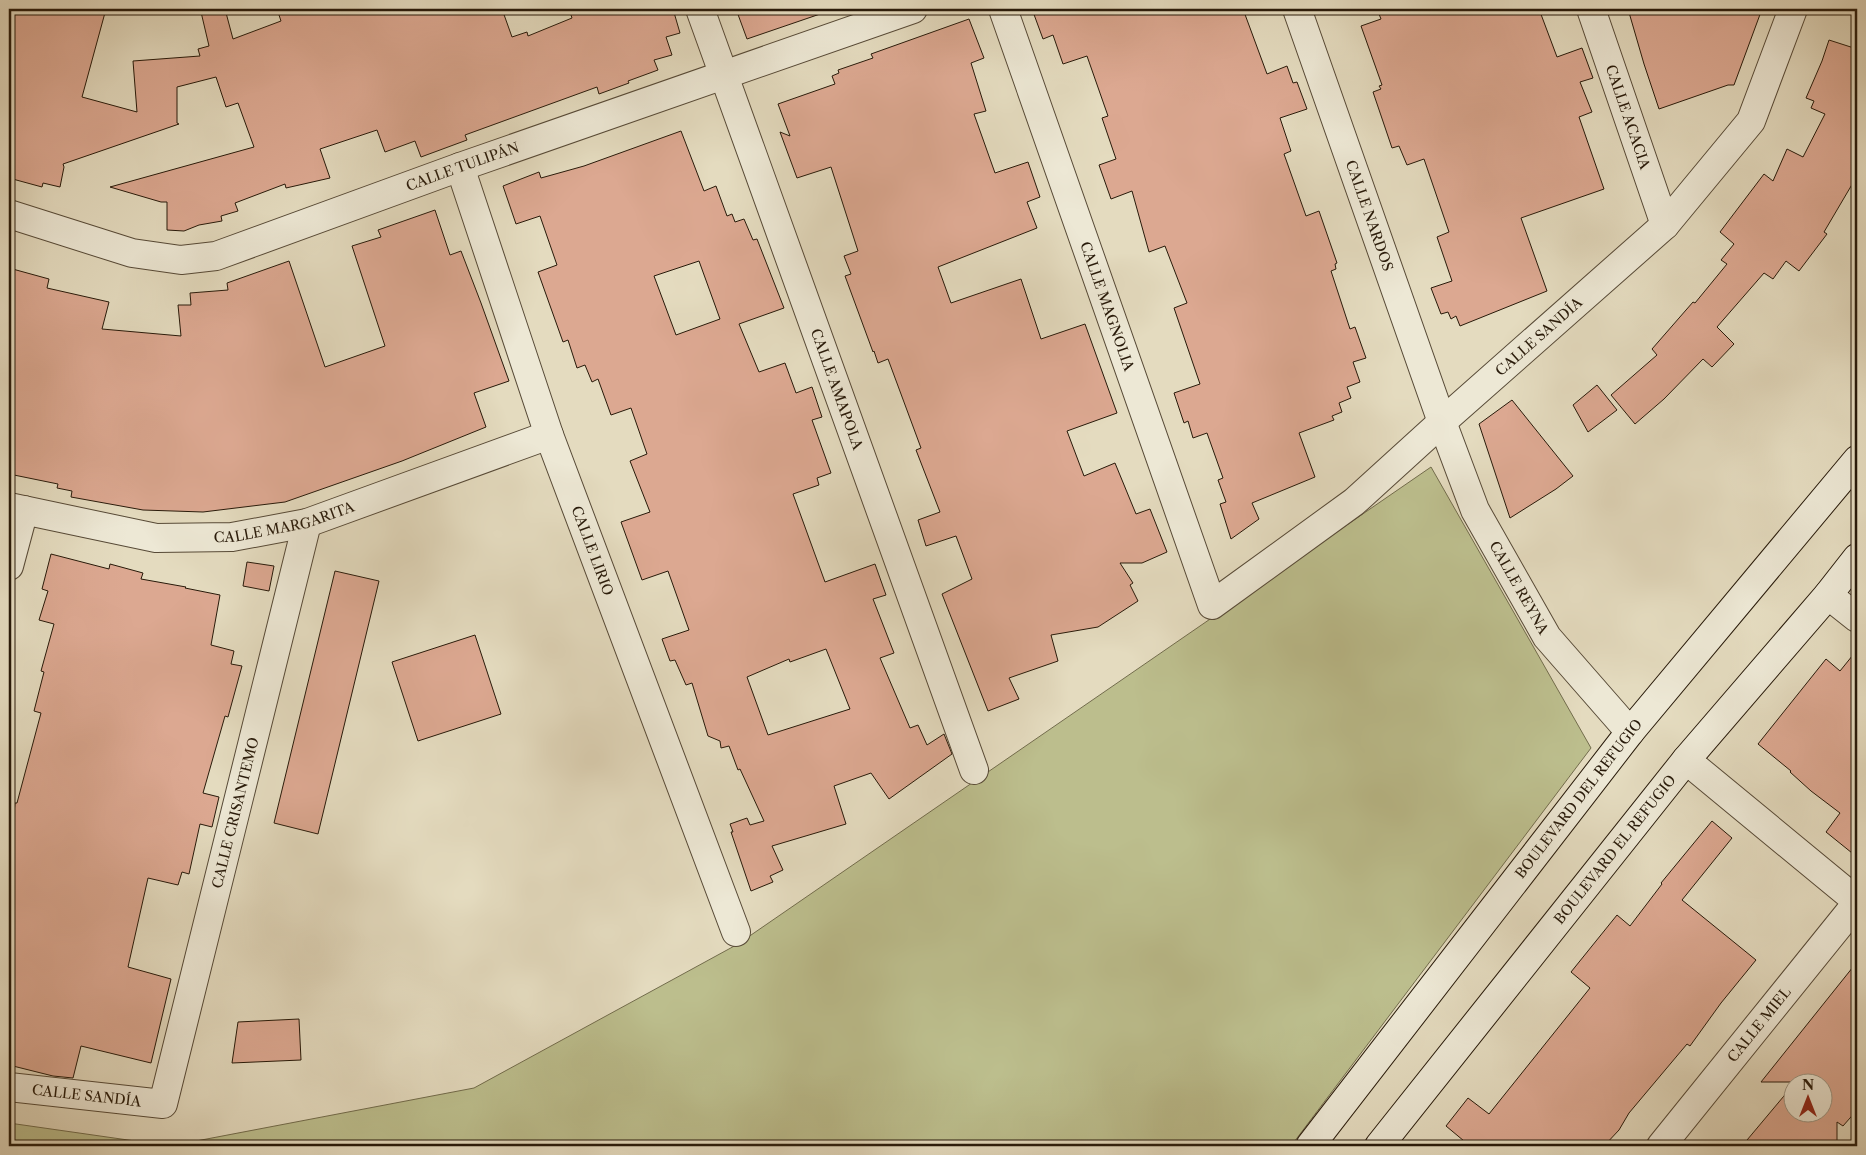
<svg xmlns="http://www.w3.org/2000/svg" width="1866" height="1155" font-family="'Libre Caslon Text',serif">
<rect width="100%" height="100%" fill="#e4dbbf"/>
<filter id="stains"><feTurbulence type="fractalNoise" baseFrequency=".004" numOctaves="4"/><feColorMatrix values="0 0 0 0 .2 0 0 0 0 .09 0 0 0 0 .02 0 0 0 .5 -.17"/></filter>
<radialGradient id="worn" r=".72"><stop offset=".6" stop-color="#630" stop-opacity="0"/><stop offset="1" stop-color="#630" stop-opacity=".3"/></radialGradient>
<!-- green -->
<path fill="#bcbe8d" stroke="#726c4c" d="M1431,467L1591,748L1291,1146H9V1123L170,1146L474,1088L738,944Z"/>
<!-- building -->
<g fill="#dca891" stroke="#281a0a" fill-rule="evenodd">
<path d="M9,9H106L82,97L137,112L133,61L200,56L198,49L209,46L201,12L217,9H225L233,39L281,21L277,9H502L512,37L527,32L528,36L572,18L569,9H673L680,33L666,37L672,55L654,60L658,70L628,81L629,83L599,94L597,87L465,135L467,140L421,157L415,141L385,152L377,130L320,149L330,178L286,188L285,184L235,203L238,211L221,216L222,221L199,225L184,231L167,230V202H161L110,187L254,147L238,103L226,107L216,77L177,87V123L179,124L63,164L64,167L60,187L43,183L42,187L9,178Z"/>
<path d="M736,9H822L823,13L747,39Z"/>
<path d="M1032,9H1243L1267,74L1287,66L1293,83L1297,82L1307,109L1280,118L1291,151L1284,154L1306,216L1319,211L1337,263L1335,264L1336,269L1331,271L1350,329L1355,327L1366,358L1353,362L1360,382L1347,387L1351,398L1339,403L1342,412L1332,416L1334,420L1299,433L1315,477L1252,503L1259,519L1231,539L1220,504L1226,502L1218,480L1223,478L1207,433L1193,438L1188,421L1184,423L1174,393L1200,384L1174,308L1187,303L1165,246L1149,252L1132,191L1111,199L1099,165L1116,159L1102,118L1108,116L1087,56L1063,64L1053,35L1043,39Z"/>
<path d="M1377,9H1539L1557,57L1582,48L1593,78L1580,82L1592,112L1579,117L1604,189L1521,218L1547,291L1460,326L1456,316L1451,319L1448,312L1441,314L1431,288L1452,281L1437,237L1449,232L1424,159L1407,165L1399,146L1392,148L1373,92L1381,89L1379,86L1382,85L1361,26L1381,19Z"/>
<path d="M1628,9H1762L1734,85H1728L1659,109L1644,64Z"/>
<path d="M969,19L984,58L971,63L986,111L974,114L995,173L1028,162L1040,197L1027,202L1037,228L938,267L951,303L1021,279L1041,339L1085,324L1117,413L1067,431L1084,476L1115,463L1136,514L1150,509L1167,552L1142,563H1120L1133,583L1130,585L1138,601L1098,627L1051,635L1058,661L1009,678L1019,699L988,711L942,594L972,579L956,536L926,546L918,520L940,512L916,450L921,448L888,359L878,363L874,351L873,352L845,276L851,274L844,256L858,251L831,167L797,178L780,132L790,136L778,104L835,84L832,76L839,73L838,70L873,58L871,54Z"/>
<path d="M1829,40L1857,49V176L1824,232L1827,234L1799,271L1786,261L1773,279L1764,273L1717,327L1734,344L1712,367L1703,359L1664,399L1635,424L1611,395L1657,355L1652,349L1693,302L1695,303L1727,264L1721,260L1734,244L1720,232L1764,174L1773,181L1787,149L1803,157L1825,114L1811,108L1814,101L1806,98L1822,61Z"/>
<path d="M681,131L704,191L716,186L727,216L732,214L735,222L744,219L753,240L757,239L784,308L739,324L759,372L785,363L796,393L812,387L822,417L812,420L831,473L817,478L819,485L793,494L825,582L875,564L886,595L873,599L894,653L880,658L910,728L918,725L927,745L944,734L952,754L889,799L871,773L834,786L846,824L772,846L783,870L770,876L773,882L751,891L731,832H733L730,824L747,818L750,825L764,821L740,769L738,770L729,746L721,748L720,741L708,736L692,683L686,685L675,660L670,661L662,639L689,630L668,571L642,580L621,522L650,512L630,461L647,454L631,408L611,415L598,379L592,382L585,365L577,368L568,340L563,342L538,272L557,265L540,216L516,224L503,186L539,172L541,178L584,166ZM699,261L720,319L676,335L654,276ZM826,649L850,709L768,735L747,677L789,659L790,662Z"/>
<path d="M435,210L450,255L461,251L481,303L509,381L474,393L486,427L402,461L285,502L203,512L143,510L71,497L72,491L57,488L58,484L9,474V268L49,279L47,288L109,302L102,329L181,336L178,305H191L190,293L228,290L227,283L289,261L325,367L385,346L352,246L381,237L378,230Z"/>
<path d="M1597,385L1617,410L1588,432L1573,405Z"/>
<path d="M1512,400L1573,476L1556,489L1510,518L1479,424Z"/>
<path d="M51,554L109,569L110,564L143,573L141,579L186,587L185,588L220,595L211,645L234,651L231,664L242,666L228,717L225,716L203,793L219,797L212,827L200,824L189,874L182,872L178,885L148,878L128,967L171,979L151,1063L81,1046L73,1078L53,1076L9,1065V822L13,823L15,803H17L41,713L34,711L44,672L41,671L54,624L39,620L48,591L42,589Z"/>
<path d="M247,562L274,566L269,591L243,586Z"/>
<path d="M335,571L379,581L318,834L274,823Z"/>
<path d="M475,635L501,714L418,741L392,662Z"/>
<path d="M1857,650V857L1826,832L1840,813L1811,791L1790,772L1791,771L1758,744L1826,659L1840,671Z"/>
<path d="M1712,821L1732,838L1682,900L1756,960L1721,1003L1690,1046L1687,1044L1629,1113L1619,1130L1604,1146H1470L1446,1126L1468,1098L1489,1114L1590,988L1571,972L1617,915L1630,926L1662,884L1661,883Z"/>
<path d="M1857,962V1110L1843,1126L1837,1122V1146H1742L1794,1084V1112H1824V1082H1761Z"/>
<path d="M299,1019L301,1060L232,1063L238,1022Z"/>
</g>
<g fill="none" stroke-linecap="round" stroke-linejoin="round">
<!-- street casing -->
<g stroke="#574a37" stroke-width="30">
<g id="street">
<path id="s1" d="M700,9L974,770"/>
<path id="s2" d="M1003,9L1212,605L1354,502L1442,422L1665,225L1751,121L1793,9"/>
<path id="s3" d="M1297,9L1442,422L1475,510L1547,637L1630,732"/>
<path id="s4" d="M1591,9L1665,225"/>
<path id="s5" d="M460,167L549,435L736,932"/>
<path id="s6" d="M9,214L132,253L181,260L216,256L460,167L913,9"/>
<path id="s7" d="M9,507L156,538L232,537L307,523L549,435"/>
<path d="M9,566L24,510"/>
<path d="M1828,595L1857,618"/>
<path d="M1686,760L1857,901"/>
<path id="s8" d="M9,1087L163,1104L307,523"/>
<path id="s9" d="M1661,1146L1857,903"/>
</g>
</g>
<!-- secondary casing -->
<g stroke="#281a0a" stroke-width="30">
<g id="secondary">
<path id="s10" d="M1310,1146L1630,732L1857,460"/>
<path id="s11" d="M1379,1146L1686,760L1828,595L1857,558"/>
</g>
</g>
<!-- street -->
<use href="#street" stroke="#ede8d5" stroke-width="28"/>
<!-- secondary -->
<use href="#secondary" stroke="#ede8d5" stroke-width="28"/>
</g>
<g text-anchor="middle" stroke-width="4" stroke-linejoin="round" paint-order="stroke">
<!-- street labels -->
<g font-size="14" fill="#281a0a" stroke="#ede8d5">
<text dy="5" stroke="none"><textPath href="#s4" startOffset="114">CALLE ACACIA</textPath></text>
<text dy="5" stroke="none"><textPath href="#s6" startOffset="476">CALLE TULIPÁN</textPath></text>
<text dy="5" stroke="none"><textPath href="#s3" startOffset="219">CALLE NARDOS</textPath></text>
<text dy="5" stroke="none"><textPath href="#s2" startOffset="315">CALLE MAGNOLIA</textPath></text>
<text dy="5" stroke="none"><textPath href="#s2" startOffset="1055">CALLE SANDÍA</textPath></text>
<text dy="5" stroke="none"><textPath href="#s1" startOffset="404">CALLE AMAPOLA</textPath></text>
<text dy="5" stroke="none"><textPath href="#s7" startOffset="280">CALLE MARGARITA</textPath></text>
<text dy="5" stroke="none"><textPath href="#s5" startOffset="406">CALLE LIRIO</textPath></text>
<text dy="5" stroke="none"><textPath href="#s3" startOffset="621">CALLE REYNA</textPath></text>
<text dy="5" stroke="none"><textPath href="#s10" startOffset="439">BOULEVARD DEL REFUGIO</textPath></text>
<text dy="5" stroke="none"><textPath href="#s8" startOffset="455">CALLE CRISANTEMO</textPath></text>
<text dy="5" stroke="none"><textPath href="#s11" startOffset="379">BOULEVARD EL REFUGIO</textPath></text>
<text dy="5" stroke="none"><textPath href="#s9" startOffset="156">CALLE MIEL</textPath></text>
<text dy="5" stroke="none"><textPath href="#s8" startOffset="78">CALLE SANDÍA</textPath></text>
</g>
</g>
<!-- margin -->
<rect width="1866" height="1155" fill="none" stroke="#e4dbbf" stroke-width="30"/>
<rect x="10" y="10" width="1846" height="1135" fill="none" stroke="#281a0a" stroke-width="2.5"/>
<rect x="15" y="15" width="1836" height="1125" fill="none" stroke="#281a0a"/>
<!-- north arrow -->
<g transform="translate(1808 1098)"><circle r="24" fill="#ede8d5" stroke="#9e9684"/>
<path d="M0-4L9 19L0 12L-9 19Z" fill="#8f2418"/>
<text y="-8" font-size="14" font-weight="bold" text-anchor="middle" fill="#281a0a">N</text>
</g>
<rect width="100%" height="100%" filter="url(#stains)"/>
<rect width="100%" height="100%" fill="url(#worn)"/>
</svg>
